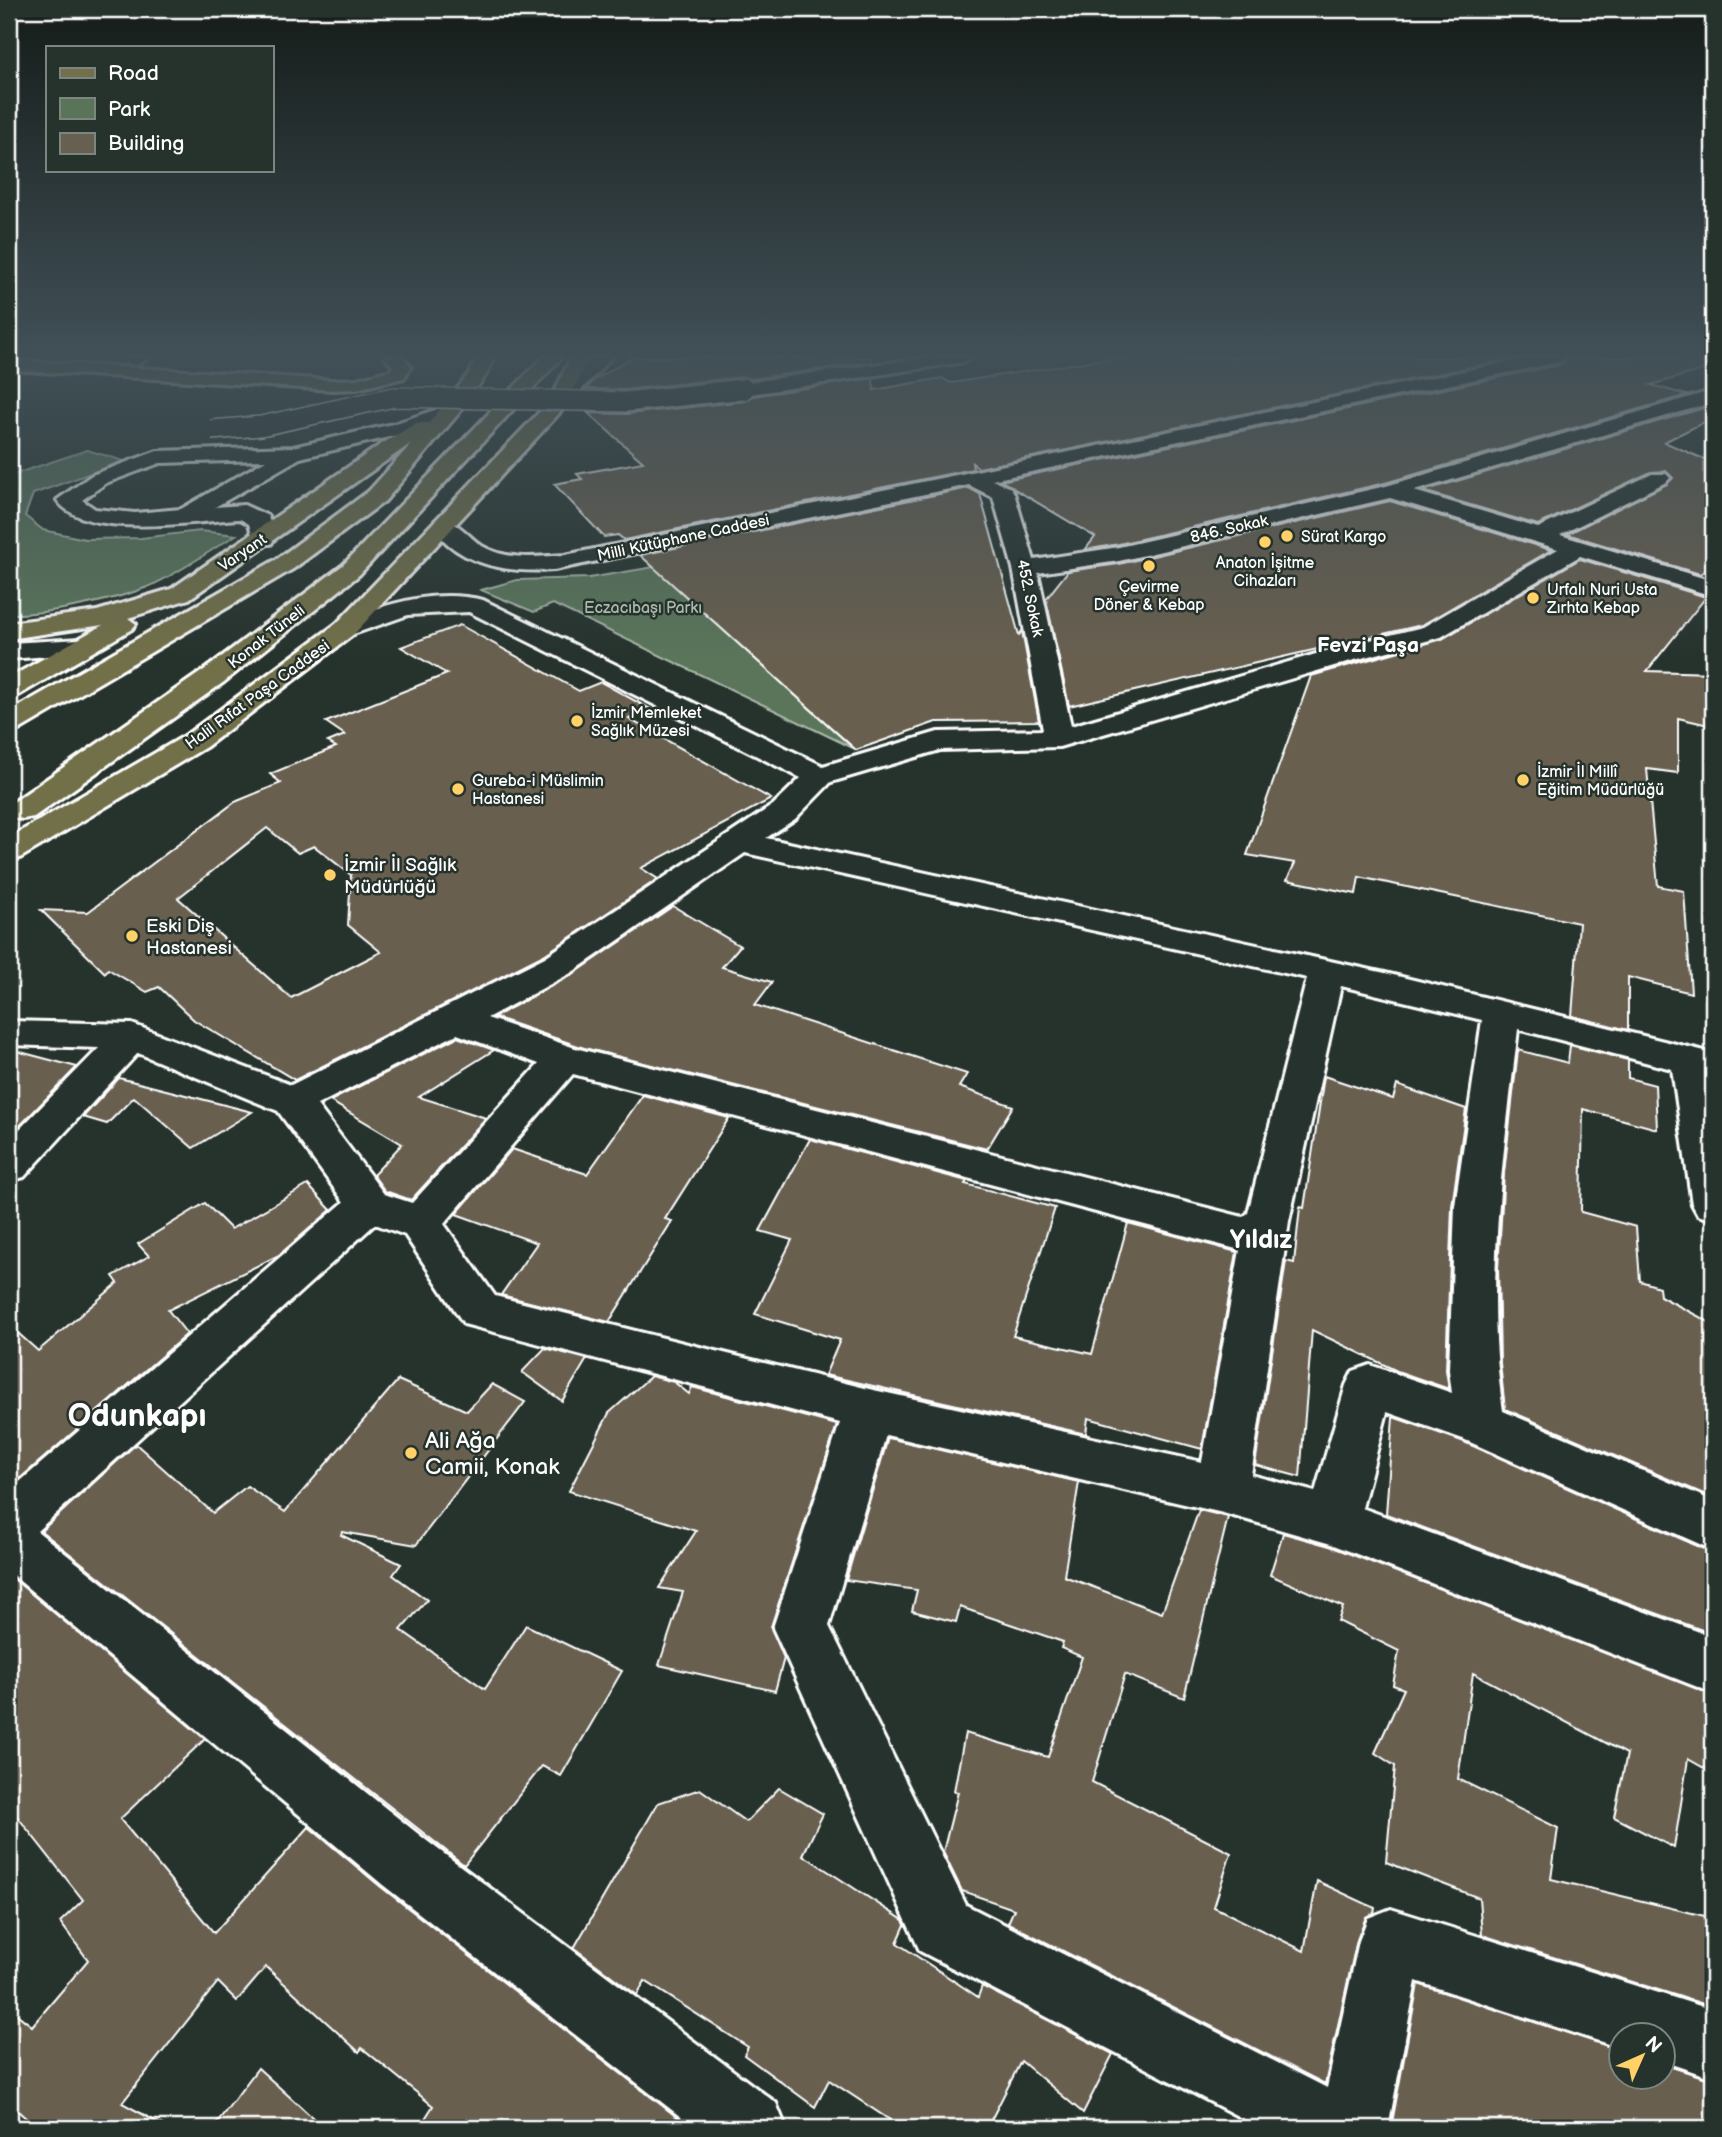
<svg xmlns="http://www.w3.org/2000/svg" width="1722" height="2137" font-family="'Balsamiq Sans',sans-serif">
<rect width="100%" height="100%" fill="#26332d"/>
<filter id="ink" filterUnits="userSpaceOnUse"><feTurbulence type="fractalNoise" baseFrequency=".0143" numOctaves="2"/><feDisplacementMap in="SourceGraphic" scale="14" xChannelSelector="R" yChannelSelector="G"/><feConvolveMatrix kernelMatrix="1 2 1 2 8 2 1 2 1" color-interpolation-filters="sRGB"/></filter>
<g filter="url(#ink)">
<!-- green -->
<g fill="#5a745a" stroke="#acbaac" stroke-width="2">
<path d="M87,450L124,461L33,494L25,516L43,530L85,539L141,538L200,531L236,535C209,551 181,572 152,585C118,600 45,615 9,614V476Z"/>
<path d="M654,567L853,748L553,604L534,612L481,590L517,580L589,578Z"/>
</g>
<!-- building -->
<g fill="#675f50" stroke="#fff" stroke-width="2" fill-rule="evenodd">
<path d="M632,357H871L872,362L751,379L743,377L625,390L586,389L594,380Z"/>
<path d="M1117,357H1520L979,468L972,463L973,469L624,540L618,535L604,537L554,484L582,479L577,474L643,462L588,413L627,414L745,401L753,396L873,378L874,390L942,378L951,383Z"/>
<path d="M1569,357H1704L1706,369L1651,385L1687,395L1385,483L1119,544L1085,550L1095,537L1001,481L1559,365Z"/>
<path d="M1704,408L1713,410V418L1664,442L1713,463V564L1700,574L1567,534L1667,484L1673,478L1666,471L1651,472L1538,525L1423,491Z"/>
<path d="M969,488L980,494L1019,635L1022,631L1039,721L936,722L856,750L640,555Z"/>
<path d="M1390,501L1551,550L1422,625L1069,706L1046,599L1068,571L1119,564Z"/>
<path d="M1580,559L1706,597L1647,671L1713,673V726L1678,718V773L1647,769L1658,886L1684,891L1691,993L1628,977V1030L1572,1016L1579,923L1359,877L1356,894L1287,880L1295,863L1247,855L1311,676L1442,639Z"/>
<path d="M460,625L579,691L601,682L650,709L629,719L771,799L641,868L658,879L544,955L295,1080L194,1020L159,987L147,992L108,969L105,973L41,910L88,912L235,802L281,783L270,774L336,747L328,742L345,735L326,722L447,674L401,647ZM267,828L298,853L314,846L351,875L348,925L381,952L291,998L178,898Z"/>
<path d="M673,906L740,946L722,967L772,982L755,1005L967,1074L959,1087L1013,1106L987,1149L584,1048L494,1017L572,975Z"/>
<path d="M457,1037L494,1050L419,1097L486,1118L411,1200L385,1191L373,1175L402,1144L330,1101Z"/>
<path d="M1570,1045L1628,1060V1078L1655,1085L1657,1129L1583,1109L1581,1212L1636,1227L1640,1281L1659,1287L1660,1296L1713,1324V1498L1505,1409L1500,1363L1498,1268L1504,1173L1518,1050L1568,1063Z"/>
<path d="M9,1049L77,1067L9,1137Z"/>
<path d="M1324,1076L1393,1099L1397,1085L1466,1109L1452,1206L1446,1370L1449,1389L1397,1371L1312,1330L1300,1477L1255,1465L1286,1261L1294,1263L1300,1207L1304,1208Z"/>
<path d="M119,1078L252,1112L193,1148L134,1097L107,1124L83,1117Z"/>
<path d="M643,1095L729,1118L665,1219L672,1221L609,1322L501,1295L537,1243L456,1214L512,1149L587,1174Z"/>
<path d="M810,1139L967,1181L965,1184L1055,1208L1013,1336L1092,1354L1128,1223L1237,1252L1202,1449L1088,1418L1086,1434L825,1375L840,1340L755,1314L792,1240L760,1231Z"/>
<path d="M308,1185L331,1210L279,1255L168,1310L187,1334L9,1488V1325L38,1351L118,1283L113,1276L149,1256L138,1244L205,1203L231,1229Z"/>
<path d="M545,1348L587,1359L562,1401L522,1372Z"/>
<path d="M651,1376L674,1382L689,1394L692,1387L837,1425L771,1627L784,1658L775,1691L659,1665L683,1592L659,1588L696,1531L569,1491L609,1413Z"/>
<path d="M398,1380L467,1411L492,1384L525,1402L416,1545L342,1532L341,1535L401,1564L393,1575L427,1600L401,1630L485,1689L526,1625L622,1671L561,1776L542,1766L464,1865L41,1531L136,1444L213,1513L247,1486L285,1512Z"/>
<path d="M1393,1417L1462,1441L1713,1553V1634L1386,1514Z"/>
<path d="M888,1438L1079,1482L1064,1576L1162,1613L1199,1510L1228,1517L1184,1698L1125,1674L1092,1782L1231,1853L1214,1907L1304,1951L1317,1881L1375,1908L1374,1913L1366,1917L1357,1940L1325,2084L1008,1923L1014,1909L962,1891L943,1852L958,1792L954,1791L965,1733L1048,1757L1082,1657L1061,1648L1063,1642L960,1607L956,1622L912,1611L917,1590L846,1580Z"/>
<path d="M1283,1533L1330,1546L1713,1695V1773L1688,1759L1674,1848L1614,1817L1627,1754L1473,1673L1458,1779L1558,1828L1551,1879L1713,1918V2007L1482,1935L1479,1898L1386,1862L1395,1766L1375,1753L1404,1689L1393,1685L1399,1651L1338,1621L1343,1607L1270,1575Z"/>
<path d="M9,1575L205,1739L120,1819L214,1933L309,1827L381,1887L691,2128H419L433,2106L362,2048L359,2052L266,1967L237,2001L218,1982L122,2103L168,2128H37L9,2103V2008L32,2026L88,1960L60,1922L83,1900L9,1806Z"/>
<path d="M779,1788L823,1814L803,1855L903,1920L905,1925L897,1943L978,1997L982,1986L1113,2054L1083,2113L1021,2061L987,2128H902L829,2080L815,2107L744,2055L748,2047L645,1981L637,1995L574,1948L658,1803L700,1789L746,1822Z"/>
<path d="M1418,1984L1620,2050V2077H1662V2064L1713,2080V2128H1391Z"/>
<path d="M258,2068L324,2128H213Z"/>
</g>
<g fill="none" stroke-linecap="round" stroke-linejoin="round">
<!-- minor casing -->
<g stroke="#fff" stroke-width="6">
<g id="minor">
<path d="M129,357H150L136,365L130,364L127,360Z"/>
<path d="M593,357H612L565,407H551L549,403L551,399Z"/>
<path d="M929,357H973L964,362L744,395L735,389L744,383Z"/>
<path d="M1533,357H1567L1558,362L992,480L1011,488L1014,493L1034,560L1119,547L1386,486L1704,393L1713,396V408L1704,405L1414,491L1538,528L1652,474H1666L1670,478L1666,482L1560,535L1713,581V596L1580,556L1441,637L1351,661L1059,747L940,750L831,782L795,819L766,838L1385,973L1713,1053V1220L1698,1215L1692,1204L1672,1069L1518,1029C1503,1156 1484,1285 1503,1411L1713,1501V1550L1463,1439L1387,1412L1362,1508L1713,1637V1693L1331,1544L1223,1513L886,1435L829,1626L966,1905L1327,2088L1359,1941L1368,1918L1391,1909L1713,2010V2078L1662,2061V2036H1620V2048L1416,1981L1388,2128H1261L920,1951L773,1628L840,1423L464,1324L405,1235L375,1224L37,1531L427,1841L776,2103L786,2128H695L383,1885L9,1572V1491L344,1202L278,1111L138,1053L24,1177L9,1181V1140L99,1048L9,1045V1021L132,1024L291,1085L545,957L773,805L801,778L469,612L408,615L345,637L336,634L332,629L336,624C381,605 434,588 483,600L823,766L938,732L1043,730L1013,568L993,497L969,485L554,570C509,573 459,566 432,526L435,521C455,516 467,536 482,546C508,561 537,557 565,555ZM1390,498L1558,549L1423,627L1333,649L1071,726L1038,573L1119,561ZM745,853L1307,978L1248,1213L1243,1217L575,1048L487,1018L571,973ZM1341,986L1482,1020L1455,1206L1449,1370L1452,1393L1370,1365L1353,1371L1346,1385L1315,1492L1251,1475L1289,1221ZM457,1034L539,1064L412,1203L384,1194L317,1105ZM573,1074L1240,1250L1202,1462L869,1389L495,1296L444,1224Z"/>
<path d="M450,405L457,407L460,411L457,415L406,433L300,458L215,507L244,505L268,516L274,539L271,544H255L249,524L240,519C195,521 86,541 57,500L92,475L157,451L293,447L393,424ZM266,460L181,509L135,513L95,509L82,500L106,483L160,463Z"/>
<path d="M81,639L90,641L94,647L90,653L9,659V643Z"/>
</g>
</g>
<!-- major casing -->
<g stroke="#fff" stroke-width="6">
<g id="major">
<path d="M385,357H403L411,367L404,378L357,389L333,390L9,370V360L333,380L357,379L391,370L393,367Z"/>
<path d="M477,357H495L486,375L457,415L385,501L293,569L19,730L9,732V712L277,559L369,491L413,442L189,599L128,618L136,624L132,629L19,695L9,697V678L103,625L9,639V623L97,611L171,589L380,445L416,423H429L469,374Z"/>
<path d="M543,357H562L359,575L224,682L34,817L23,819L12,817L9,808L12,803L204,670L343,565Z"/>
<path d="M571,357H589L565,407L354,634L206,747L20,858L9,861V838L186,735L336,624L550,401Z"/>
</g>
</g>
<!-- minor -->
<use href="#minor" fill="#26332d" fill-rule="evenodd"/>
<!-- major -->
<use href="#major" fill="#726f4a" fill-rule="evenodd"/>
<!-- minor-bridge casing -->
<g stroke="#fff" stroke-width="22" stroke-linecap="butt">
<path id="minor-bridge" d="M211,430L261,426L394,397L626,402L744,389"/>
</g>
<!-- minor-bridge -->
<use href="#minor-bridge" stroke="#26332d" stroke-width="19"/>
</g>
</g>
<!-- sky -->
<linearGradient id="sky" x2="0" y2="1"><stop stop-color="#151c19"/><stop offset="0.54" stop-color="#415057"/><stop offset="1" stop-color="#415057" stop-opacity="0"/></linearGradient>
<rect width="1722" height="656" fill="url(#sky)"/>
<!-- markers -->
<g fill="#ffd166" stroke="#26332d" stroke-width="2.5">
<circle cx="1287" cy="536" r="7"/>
<circle cx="1265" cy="542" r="7"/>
<circle cx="1149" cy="566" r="7"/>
<circle cx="1533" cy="598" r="7"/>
<circle cx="577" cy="721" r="7"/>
<circle cx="1523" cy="780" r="7"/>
<circle cx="458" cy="789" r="7"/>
<circle cx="330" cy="875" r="7"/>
<circle cx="132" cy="936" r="7"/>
<circle cx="411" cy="1453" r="7"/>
</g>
<g text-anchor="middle" stroke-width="5" stroke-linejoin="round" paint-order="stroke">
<!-- far-street labels -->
<g font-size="16" fill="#fff" stroke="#26332d">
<text transform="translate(1229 528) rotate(-13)" y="6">846. Sokak</text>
<text transform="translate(683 537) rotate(-12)" y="6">Milli Kütüphane Caddesi</text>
<text transform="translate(242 552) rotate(-34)" y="6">Varyant</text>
<text transform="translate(1031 598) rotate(78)" y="6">452. Sokak</text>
<text transform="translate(266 636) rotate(-38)" y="6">Konak Tüneli</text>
<text transform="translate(257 694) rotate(-36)" y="6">Halil Rıfat Paşa Caddesi</text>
</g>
<!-- far-poi labels -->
<g font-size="16" fill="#fff" stroke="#26332d" text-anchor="start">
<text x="1301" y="542">Sürat Kargo</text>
<text x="1265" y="568" text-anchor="middle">Anaton İşitme<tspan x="1265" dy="18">Cihazları</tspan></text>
<text x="1149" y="592" text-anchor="middle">Çevirme<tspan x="1149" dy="18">Döner &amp; Kebap</tspan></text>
<text x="1547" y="595">Urfalı Nuri Usta<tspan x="1547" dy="18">Zırhta Kebap</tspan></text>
<text x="591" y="718">İzmir Memleket<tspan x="591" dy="18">Sağlık Müzesi</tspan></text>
<text x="1537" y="777">İzmir İl Millî<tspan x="1537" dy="18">Eğitim Müdürlüğü</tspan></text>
<text x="472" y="786">Gureba-i Müslimin<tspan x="472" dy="18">Hastanesi</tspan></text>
</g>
<!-- far-park labels -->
<g font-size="16" fill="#acbaac" stroke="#26332d">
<text x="643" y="613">Eczacıbaşı Parkı</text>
</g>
<!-- poi labels -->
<g font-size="19" fill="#fff" stroke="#26332d" text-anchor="start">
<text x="344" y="871">İzmir İl Sağlık<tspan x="344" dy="22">Müdürlüğü</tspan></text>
<text x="146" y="932">Eski Diş<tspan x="146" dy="22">Hastanesi</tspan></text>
</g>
<!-- far-district labels -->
<g font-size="21" font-weight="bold" fill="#fff" stroke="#26332d">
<text x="1368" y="652">Fevzi Paşa</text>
</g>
<!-- near-poi labels -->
<g font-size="23" fill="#fff" stroke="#26332d" text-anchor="start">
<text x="425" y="1448">Ali Ağa<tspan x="425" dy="26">Camii, Konak</tspan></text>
</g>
<!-- district labels -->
<g font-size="26" font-weight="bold" fill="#fff" stroke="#26332d">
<text x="1261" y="1248">Yıldız</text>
</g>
<!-- near-district labels -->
<g font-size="32" font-weight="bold" fill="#fff" stroke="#26332d">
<text x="137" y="1426">Odunkapı</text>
</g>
</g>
<!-- margin -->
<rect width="1722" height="2137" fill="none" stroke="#26332d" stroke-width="35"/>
<rect x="18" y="18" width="1687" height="2102" fill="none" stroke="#fff" stroke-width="2.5" filter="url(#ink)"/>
<!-- legend -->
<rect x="46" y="46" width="228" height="126" fill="#26332d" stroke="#7d8581" stroke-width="2"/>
<rect x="60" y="68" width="35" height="10" fill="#726f4a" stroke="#7d8581" stroke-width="2"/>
<text x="108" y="80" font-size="21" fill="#ffffff">Road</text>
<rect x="60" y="98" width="35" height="21" fill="#5a745a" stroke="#7d8581" stroke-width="2"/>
<text x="108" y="116" font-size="21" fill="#ffffff">Park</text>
<rect x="60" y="133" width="35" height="21" fill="#675f50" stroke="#7d8581" stroke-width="2"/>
<text x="108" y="150" font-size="21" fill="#ffffff">Building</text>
<!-- north arrow -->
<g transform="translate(1642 2056) rotate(45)"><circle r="33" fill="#26332d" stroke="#7d8581" stroke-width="2"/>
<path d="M0-5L12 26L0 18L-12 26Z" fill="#ffd166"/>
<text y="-10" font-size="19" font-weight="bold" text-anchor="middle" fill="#ffffff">N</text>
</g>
</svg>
